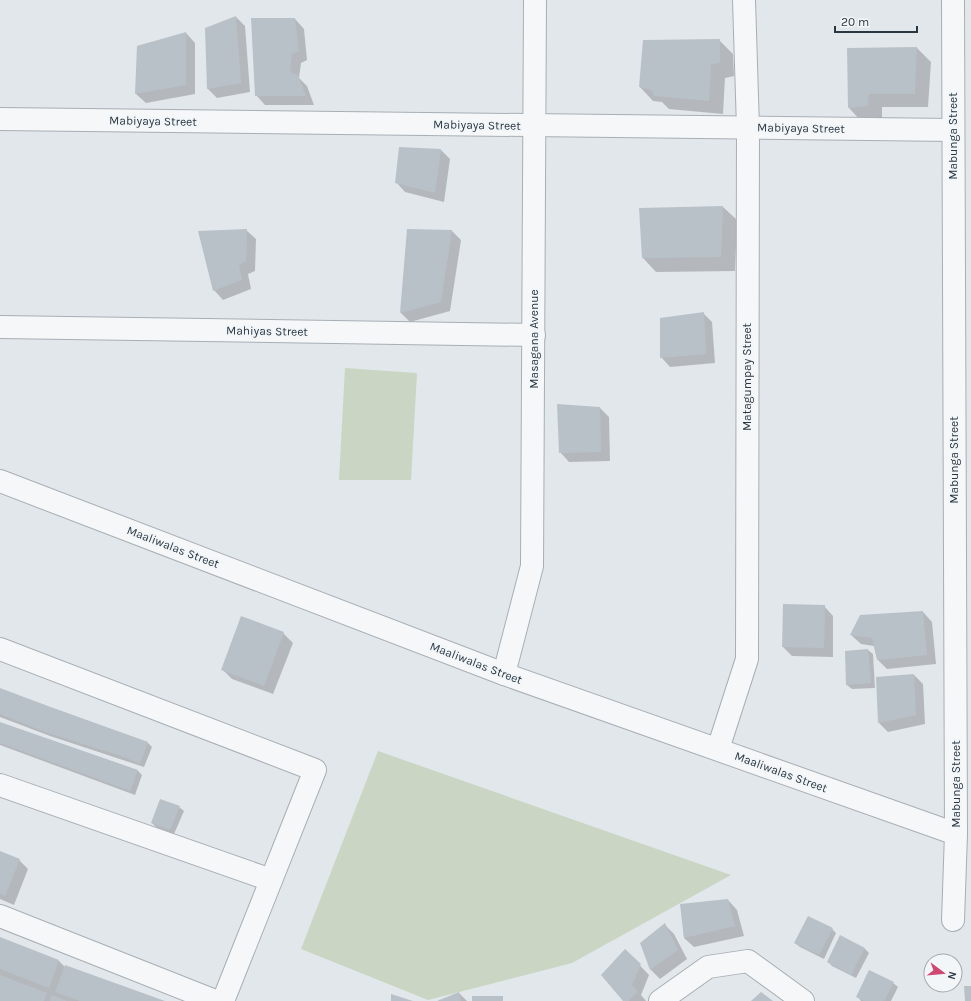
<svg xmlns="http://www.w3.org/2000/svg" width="971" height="1001" font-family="Karla,sans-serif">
<rect width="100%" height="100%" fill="#e2e7eb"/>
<!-- green -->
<g fill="#cbd5c3">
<path d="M345,368L417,373L411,480H339Z"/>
<path d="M378,751L731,875L572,963L428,1000L301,949Z"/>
</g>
<!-- shadow -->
<g fill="#0003">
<path d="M236,17L245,26L250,92L217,98L208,89Z"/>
<path d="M295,19L304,29L307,60L301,63L299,78L307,86L314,105H265L256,95Z"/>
<path d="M186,33L195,43V94L146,103L136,94L138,46Z"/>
<path d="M719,40L733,54L734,76L725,78L723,114L669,109L662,102L653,101L640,87Z"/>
<path d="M917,48L931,62L928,107H882V120L862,122L849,108Z"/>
<path d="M441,150L450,159L444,202L405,192L396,182Z"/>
<path d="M723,207L737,220L735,271L656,272L643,258Z"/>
<path d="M246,230L256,239L255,271L248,274L251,289L223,300L214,290Z"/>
<path d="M408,230L452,231L461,240L450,311L410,322L401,313Z"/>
<path d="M703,313L712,322L715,363L670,367L661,357Z"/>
<path d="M600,408L609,417L610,461L569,462L560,452Z"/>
<path d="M824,606L833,616V657L792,656L783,647Z"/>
<path d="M923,612L932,622L936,664L887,669L878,660L874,646L861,644L851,635Z"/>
<path d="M283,633L293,643L273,694L232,679L222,669Z"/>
<path d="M868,650L873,654L875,688L852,689L847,685L846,652Z"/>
<path d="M914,675L923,684L925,724L888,732L879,723Z"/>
<path d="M0,689L147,742L152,747L144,767L50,736L0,717Z"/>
<path d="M0,723L138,771L142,775L135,795L0,745Z"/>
<path d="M179,807L184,811L174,834L156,827L152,823Z"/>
<path d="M0,852L19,860L28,869L14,905L0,899Z"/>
<path d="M728,900L737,910L744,936L694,947L684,938L681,905Z"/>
<path d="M665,925L674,934L687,959L660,979L651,970L641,943Z"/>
<path d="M832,929L836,933L824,959L800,947L795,943Z"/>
<path d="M0,939L59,961L65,967L163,1001H0Z"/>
<path d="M864,948L869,953L856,978L832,966L828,962Z"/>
<path d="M625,950L649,975L641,995L646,1001H624Z"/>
<path d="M893,983L898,987L891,1001H861L857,996Z"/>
<path d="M459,993L467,1001H439Z"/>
</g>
<!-- building -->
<g fill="#b9c1c8">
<path d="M236,16L241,83L207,89L205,28Z"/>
<path d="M251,18H295L299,51L292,54L290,72L298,75L306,96H255Z"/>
<path d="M186,32V85L135,94L137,46Z"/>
<path d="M720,39V63L711,64L709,101L654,96L652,90L639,87L643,40Z"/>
<path d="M917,47L915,94H869L868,106L848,108L847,48Z"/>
<path d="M399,147L441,149L435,193L395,183Z"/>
<path d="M723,206L721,257L642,258L639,208Z"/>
<path d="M247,229L246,261L239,265L242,280L213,291L198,231Z"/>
<path d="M407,229L452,230L441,302L400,313Z"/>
<path d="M704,312L706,354L660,358V318Z"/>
<path d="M557,404L600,407L601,452L559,453Z"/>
<path d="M783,604L825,605L824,648L782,647Z"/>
<path d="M923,611L927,655L877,660L872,638L850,635L860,615Z"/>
<path d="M241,616L284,632L264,686L221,670Z"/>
<path d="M868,649L871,683L846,685L845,651Z"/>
<path d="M914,674L916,715L878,723L876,677Z"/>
<path d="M0,688L53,708L148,742L140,764L124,757L45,732L0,714Z"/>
<path d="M0,722L138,770L130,791L0,743Z"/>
<path d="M160,799L180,806L170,830L151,823Z"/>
<path d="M0,851L20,859L5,896L0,894Z"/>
<path d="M728,899L735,926L684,938L680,904Z"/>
<path d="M808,916L833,928L819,955L794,943Z"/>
<path d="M665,923L678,950L650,970L640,943Z"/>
<path d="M840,935L865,948L851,975L827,962Z"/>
<path d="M0,937L59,960L49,988L0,969Z"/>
<path d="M625,949L641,964L632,985L638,992L628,1001H623L601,975Z"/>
<path d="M65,965L165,1001H80L55,992Z"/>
<path d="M869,970L894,982L884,1001H864L856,997Z"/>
<path d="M0,975L47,993L44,1001H0Z"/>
<path d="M964,986H971V1001H965Z"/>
<path d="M459,992L461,1001H437Z"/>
<path d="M761,992L773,1001H751Z"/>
<path d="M391,994L413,1001H391Z"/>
<path d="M52,995L67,1001H50Z"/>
<rect x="472" y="996" width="31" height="5"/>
</g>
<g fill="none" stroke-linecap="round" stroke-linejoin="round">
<!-- minor casing -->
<g stroke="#a7afb5" stroke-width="24">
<g id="minor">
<path d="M953,0L956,834L953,920"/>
<path d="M0,119L953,130"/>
<path d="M0,327L534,335"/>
<path d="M0,481L504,674L956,834"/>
<path d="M0,649L315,770L223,1001"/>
<path d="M504,674L532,566L535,0"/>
<path d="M718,749L747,659L748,128L744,0"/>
<path d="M0,785L271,880"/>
<path d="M0,916L215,1001"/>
<path d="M660,1001L708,967L748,961L803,1001"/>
</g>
</g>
<!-- minor -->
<use href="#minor" stroke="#f5f7f9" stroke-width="22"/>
</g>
<g text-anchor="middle" stroke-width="3.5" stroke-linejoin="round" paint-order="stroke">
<!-- street labels -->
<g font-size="12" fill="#2a3743" stroke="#f2f6f8">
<text transform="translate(153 121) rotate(1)" y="4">Mabiyaya Street</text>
<text transform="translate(477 125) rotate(1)" y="4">Mabiyaya Street</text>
<text transform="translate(801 128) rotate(1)" y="4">Mabiyaya Street</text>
<text transform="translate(953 136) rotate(-90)" y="4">Mabunga Street</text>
<text transform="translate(267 331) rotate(1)" y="4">Mahiyas Street</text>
<text transform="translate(534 339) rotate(-90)" y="4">Masagana Avenue</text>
<text transform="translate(747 377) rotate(-90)" y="4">Matagumpay Street</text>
<text transform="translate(954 460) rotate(-90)" y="4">Mabunga Street</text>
<text transform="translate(173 547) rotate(21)" y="4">Maaliwalas Street</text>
<text transform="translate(476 663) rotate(21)" y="4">Maaliwalas Street</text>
<text transform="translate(781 772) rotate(20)" y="4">Maaliwalas Street</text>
<text transform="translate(956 784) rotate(-90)" y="4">Mabunga Street</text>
</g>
</g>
<!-- north arrow -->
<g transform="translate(943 973) rotate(106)"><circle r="19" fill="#f2f6f8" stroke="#a2aab0"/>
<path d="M0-3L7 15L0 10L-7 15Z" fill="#d04771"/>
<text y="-6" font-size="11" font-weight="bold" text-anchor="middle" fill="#2a3743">N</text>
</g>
<!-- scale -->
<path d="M835 26v6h82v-6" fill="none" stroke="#2a3743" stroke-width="2"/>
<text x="841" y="26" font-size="12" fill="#2a3743" stroke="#f2f6f8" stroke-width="3" paint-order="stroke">20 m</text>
</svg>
